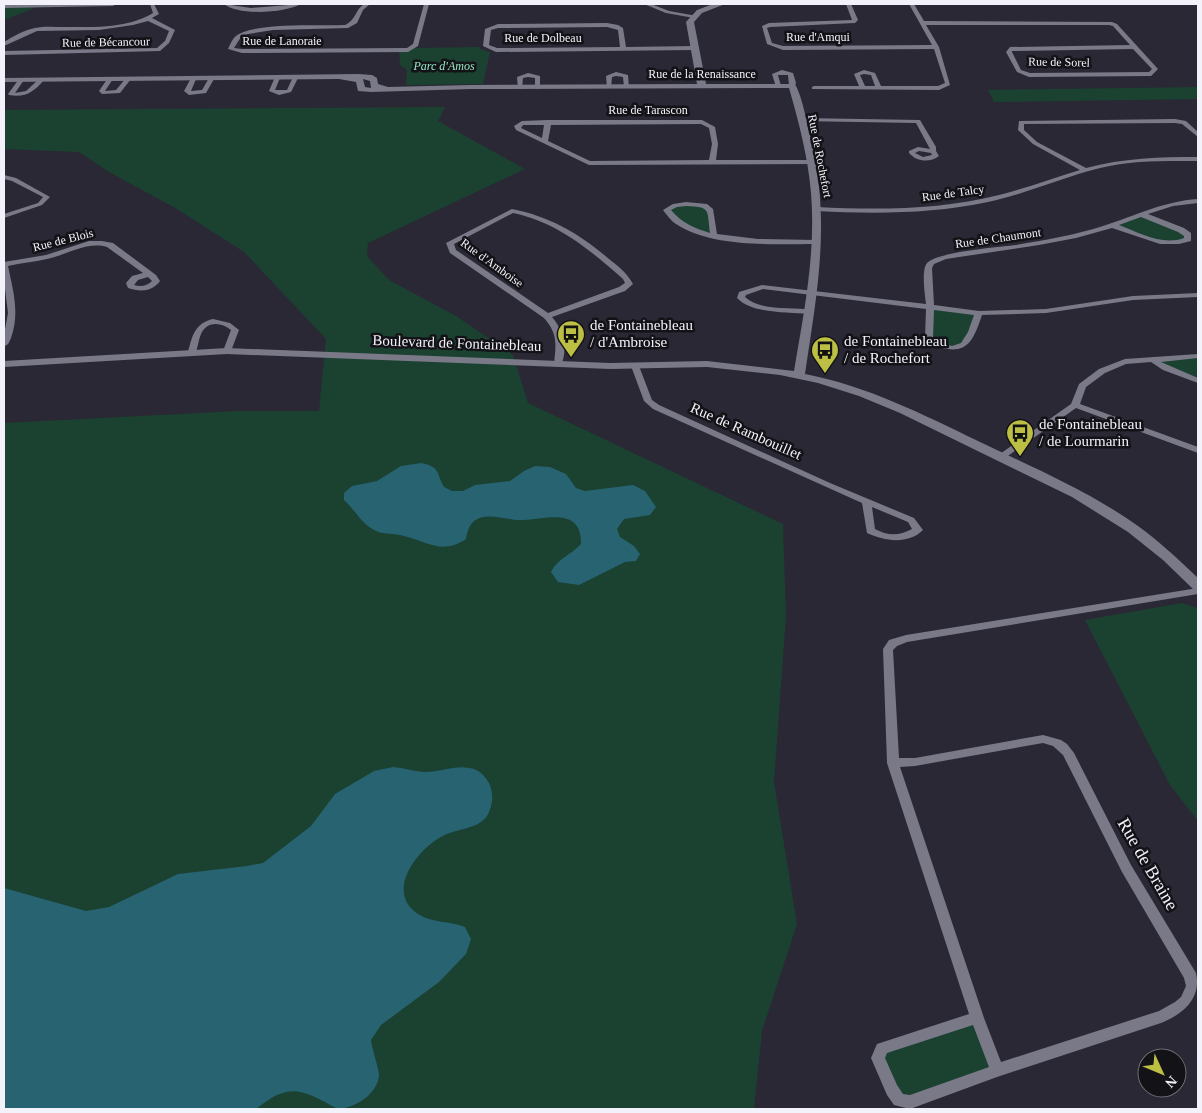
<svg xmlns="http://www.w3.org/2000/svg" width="1202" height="1113" font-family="Georgia,serif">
<rect width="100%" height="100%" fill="#2a2835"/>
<!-- green -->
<g fill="#1b4131">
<path d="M4,4H101L40,6L4,20Z"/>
<path d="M479,47L480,49L490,52L483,84L406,85L407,70L400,65L399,51L413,48Z"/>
<path d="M1198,87V99L994,102L988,90Z"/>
<path d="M445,107L438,121L525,169L368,243L367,256L389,280L456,316L513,355L528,403L783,524L786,617L774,782L797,924L762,1031L754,1109H4V423L238,411H319L326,339L244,252L177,209L109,172L79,152L4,149V110Z"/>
<path d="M676,205L707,206L714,237L701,234L670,215V207Z"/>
<path d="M1143,215L1181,230L1188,239L1160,242L1114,226Z"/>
<path d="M930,308L979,313C968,347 969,354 931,342Z"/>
<path d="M1198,356V381L1166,368L1151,359Z"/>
<path d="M1182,603L1198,608V821L1170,785L1085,620Z"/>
<path d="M977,1018L997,1070L910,1102L892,1090L882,1048Z"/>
</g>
<!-- water -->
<g fill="#276371">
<path d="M421,463C441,467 436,473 444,487L452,491H463L475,485L510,481L524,471L535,466L550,467L566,474L576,488L585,491L633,485L645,491L656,507L650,515L624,519L617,529L620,537L634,546L640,554L636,561L625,562L579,585L558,582L551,572C557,559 571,555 581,544C582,503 539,522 516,520C504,519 485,512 474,521C469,525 467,533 466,539C442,555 428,542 404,536C394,533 383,535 374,530C362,524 354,509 344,500V493L352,486L377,481L401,466Z"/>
<path d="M393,767C404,768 413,771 423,772C438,773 454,765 469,768C479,769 484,775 489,783C494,794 493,806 487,816C477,830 457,828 443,836C418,848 384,892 418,914C432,923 450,921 465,927L471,939L466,954L439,982L381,1025L371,1040C372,1049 379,1069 379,1075C378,1094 355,1108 338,1109C304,1091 291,1080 256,1109H4V888L86,911L109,907L178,874L247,866L263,863L311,826L335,794L374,771Z"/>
</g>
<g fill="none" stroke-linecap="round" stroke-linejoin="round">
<!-- minor -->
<g fill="#7a7988" fill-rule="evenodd">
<path d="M4,4H116L113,6L4,8Z"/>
<path d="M150,4H154L159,14L152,18L175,30L169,43L160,51L4,55V51L157,48L165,41L169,31L148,21L133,25L99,30L37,31L4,46V42C14,36 24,30 35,28C44,26 54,27 62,27C92,27 127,29 153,13Z"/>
<path d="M224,4L251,8L301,4C285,13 239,16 224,4Z"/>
<path d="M364,4H370L363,10L357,23L348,28L273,30L248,34L241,37L234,48L242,49L407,48L413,44L424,4H429L418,46L408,52L242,53L228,49C230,45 232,39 236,36C253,22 322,26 345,25C356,20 355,10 364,4Z"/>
<path d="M644,4H651L669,11L697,16L694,18L666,13Z"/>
<path d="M846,4H851L858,20L855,23L770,27L767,28L772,43L783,46L932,45L909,4H914L924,21L1112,22L1117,24L1158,69L1151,76L1029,77L1017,72L1006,52L1010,47L1130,45L1113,26L1109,25H926L939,47L950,85L939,90L812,89V87L814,86H859L854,74L864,70L875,73L881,86H938L945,83L934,49L783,50L767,44L762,26L769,23L852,20ZM1133,49L1152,69L1149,72L1030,73L1021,70L1012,52V51ZM864,74L871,75L875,86H865L860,75Z"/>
<path d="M607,23L618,25L623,28L626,47L694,46L697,48L694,50L496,52L483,46L485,29L498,24ZM607,27L618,30L620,47L497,48L489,45L491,30L498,28Z"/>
<path d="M782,70L793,73L796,83L794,87L789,86L788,75H778L781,86L776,87L772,74Z"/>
<path d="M616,72L628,75L629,88L624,87L623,77L616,76L612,77L611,88H607L606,76Z"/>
<path d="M528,73L540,76V89L535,88V78L528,77L523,78L522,89H518L517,77Z"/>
<path d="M275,77L280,78L275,90H287L293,77L298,78L291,92L279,95L269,91Z"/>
<path d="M108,78L113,79L105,91L116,90L126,78L131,79L120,93L102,94L99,91Z"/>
<path d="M191,78L196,79L191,91L202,90L209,78L214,79L206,93L189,95L184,91Z"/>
<path d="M19,79L24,80L15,93L26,91L39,79L44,80C34,92 25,98 9,95L8,94Z"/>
<path d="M801,118L920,120L936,147V151L939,156C930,163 917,162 909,153V151L918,147L930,149L916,123L799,121L798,120ZM919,151L931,153L932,155L923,157L915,153Z"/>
<path d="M1175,119L1186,121L1198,132V137L1182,124L1175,123L1024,124V130L1037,142L1086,168C1123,158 1160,157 1198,157V161C1166,161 1132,160 1100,168C1063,177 1026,194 988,202C931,214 874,214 817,211L813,209L817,207C878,210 940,210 999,195C1027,188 1053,178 1080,170L1033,144L1018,130L1019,121Z"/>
<path d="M548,120H702L715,127L718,144L716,160H811L814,162L811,164L589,165L516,130L514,126L522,121ZM701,124L709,128L712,144L709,160L590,161L548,141L551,125ZM523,125H544L542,138L521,128Z"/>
<path d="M4,175L16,178L50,197L42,205L4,218V214L38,203L43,197L12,181L4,179Z"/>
<path d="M1198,199V203L1173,206L1148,214L1184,228L1191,233V241L1179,244H1160L1112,228L1076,238L1039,245L946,259L934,264L932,268L934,305L979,311L1046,309L1133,296L1198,293V297L1133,300L1046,313L982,315C971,349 963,356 928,344L925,337L926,309L763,289L746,295L745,297C762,312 791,306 812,310V314H809C788,312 752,314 737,298L739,292L762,285L926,304C925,295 921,270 927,263C937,252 999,247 1016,245C1045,240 1075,235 1103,226C1135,216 1164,201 1198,199ZM1141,217L1178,232L1184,236V238C1162,246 1140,233 1119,225ZM934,310L974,315L968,332L961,343L952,346L934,340L933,337Z"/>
<path d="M686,202L707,204L713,209L717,234L758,239L816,240L820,242L816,244C773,244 713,248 676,224C671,221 667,215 663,210L673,204ZM686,206C711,207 707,209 710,233C694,228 682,223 671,210L677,207Z"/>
<path d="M512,209C549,216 580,234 609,259C618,266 627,273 633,284L625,291L552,317C564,331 568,349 561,366L558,367L554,364C556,344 558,334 544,318L450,253L446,243ZM513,213C557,222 590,250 623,279L625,283L619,287L548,313L456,250L454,244Z"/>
<path d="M89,241H102L113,243L156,275L160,281C152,292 140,292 128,288L126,283L132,276L143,273L107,247C86,241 67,255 47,259C34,262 21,263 8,266C13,290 20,313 11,338C9,342 9,345 4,346V335L8,313L4,281V262L46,255ZM148,277L152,281C147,286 141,287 134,285L138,280Z"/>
<path d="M213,319L230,323L239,330L231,351L227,353L223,351L231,330C221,322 207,321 201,334C198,341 198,348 195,354H189L188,352C192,336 195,323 213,319Z"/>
<path d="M1198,354V358L1161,362L1198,378V383L1163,370L1151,362L1126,364L1105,373L1086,387L1080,404L1198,447V453L1076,408L1005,458L1002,459L997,456L1071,404L1079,384L1099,369L1125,359Z"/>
<path d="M635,363L639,366L652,400L659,405L830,483L914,518L923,530C908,545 884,541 867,533L862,503L653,409L644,401L631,366ZM872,507L908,522L912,529C899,536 888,536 875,529Z"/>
<path d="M1198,588V594L907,642L897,646L893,650L899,758H915L1043,735L1061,740L1067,744L1074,753L1131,865L1196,973C1202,1000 1181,1015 1161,1023L997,1077L910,1109L894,1105L887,1095L871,1058L877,1044L969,1014L887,763L883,649L889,640L906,635ZM1043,743L1053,746L1063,755L1122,872L1184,978L1186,986L1181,997L1175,1002L1159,1011L1001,1062L984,1018L900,767L915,766ZM973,1025L989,1067L910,1095L903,1094L897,1085L885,1058L887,1053Z"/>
</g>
<!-- tertiary -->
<path fill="#7a7988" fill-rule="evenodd" d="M713,4H725L702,13L694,22L706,84H795C802,97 805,114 808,128C832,215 818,287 805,374C867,386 922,414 978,441C1032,467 1089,491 1138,526C1160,542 1179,560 1198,578V590L1193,589L1163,560L1128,532L1072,497L900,413L859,396L818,383L780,375L707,367L610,369L227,354L4,367V361L227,348L610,363L707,361L794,371C804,312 816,253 811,193C808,157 799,123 789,88L471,89L371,92L358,91L356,82L339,79L4,82V78L358,74L372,75L377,78L378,84L388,87L471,85L697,84L686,22L697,10ZM363,79L370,81L371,88L365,87Z"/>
</g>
<!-- icons -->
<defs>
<g id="bus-pin" transform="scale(1.4375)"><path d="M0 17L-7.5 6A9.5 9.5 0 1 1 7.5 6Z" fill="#bcbf43" stroke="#121217"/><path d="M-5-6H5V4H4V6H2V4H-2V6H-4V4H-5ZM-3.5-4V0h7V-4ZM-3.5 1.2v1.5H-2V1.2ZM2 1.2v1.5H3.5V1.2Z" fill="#111"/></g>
</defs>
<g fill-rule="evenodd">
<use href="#bus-pin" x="571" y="334"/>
<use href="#bus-pin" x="825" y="350"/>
<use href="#bus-pin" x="1020" y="433"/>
</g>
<g text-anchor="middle" stroke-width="5" stroke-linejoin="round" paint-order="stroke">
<!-- far-street labels -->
<g font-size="12" fill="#f3f2fb" stroke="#121217">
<text x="818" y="41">Rue d'Amqui</text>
<text x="543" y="42">Rue de Dolbeau</text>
<text x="282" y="45">Rue de Lanoraie</text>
<text transform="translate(106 42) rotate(-1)" y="4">Rue de Bécancour</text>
<text transform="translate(1059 62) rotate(1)" y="4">Rue de Sorel</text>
<text x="702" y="78">Rue de la Renaissance</text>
<text x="648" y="114">Rue de Tarascon</text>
<text transform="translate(820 156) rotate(79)" y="4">Rue de Rochefort</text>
<text transform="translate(953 193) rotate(-8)" y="4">Rue de Talcy</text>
<text transform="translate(998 238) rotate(-8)" y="4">Rue de Chaumont</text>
<text transform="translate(63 240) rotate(-14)" y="4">Rue de Blois</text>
<text transform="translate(492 263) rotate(36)" y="4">Rue d'Amboise</text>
</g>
<!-- far-park labels -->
<g font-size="12" font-style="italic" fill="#95e6c2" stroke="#121217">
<text x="444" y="70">Parc d'Amos</text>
</g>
<!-- poi labels -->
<g font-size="15" fill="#f3f2fb" stroke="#121217" text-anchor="start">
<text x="590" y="330">de Fontainebleau<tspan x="590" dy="17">/ d'Ambroise</tspan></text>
<text x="844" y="346">de Fontainebleau<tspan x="844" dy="17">/ de Rochefort</tspan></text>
<text x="1039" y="429">de Fontainebleau<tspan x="1039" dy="17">/ de Lourmarin</tspan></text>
</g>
<!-- street labels -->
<g font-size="15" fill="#f3f2fb" stroke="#121217">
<text transform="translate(457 343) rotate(2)" y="5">Boulevard de Fontainebleau</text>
<text transform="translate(746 431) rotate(24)" y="5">Rue de Rambouillet</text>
</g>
<!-- near-street labels -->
<g font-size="18" fill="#f3f2fb" stroke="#121217">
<text transform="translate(1148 864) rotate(60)" y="6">Rue de Braine</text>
</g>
</g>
<!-- border -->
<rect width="1202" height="1113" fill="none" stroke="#f3f2fb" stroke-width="10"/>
<!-- north arrow -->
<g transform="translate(1162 1073) rotate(134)"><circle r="24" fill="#121217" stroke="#6c6c72"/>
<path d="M0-4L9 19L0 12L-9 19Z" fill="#bcbf43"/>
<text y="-8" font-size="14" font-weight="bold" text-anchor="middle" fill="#f3f2fb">N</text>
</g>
</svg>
